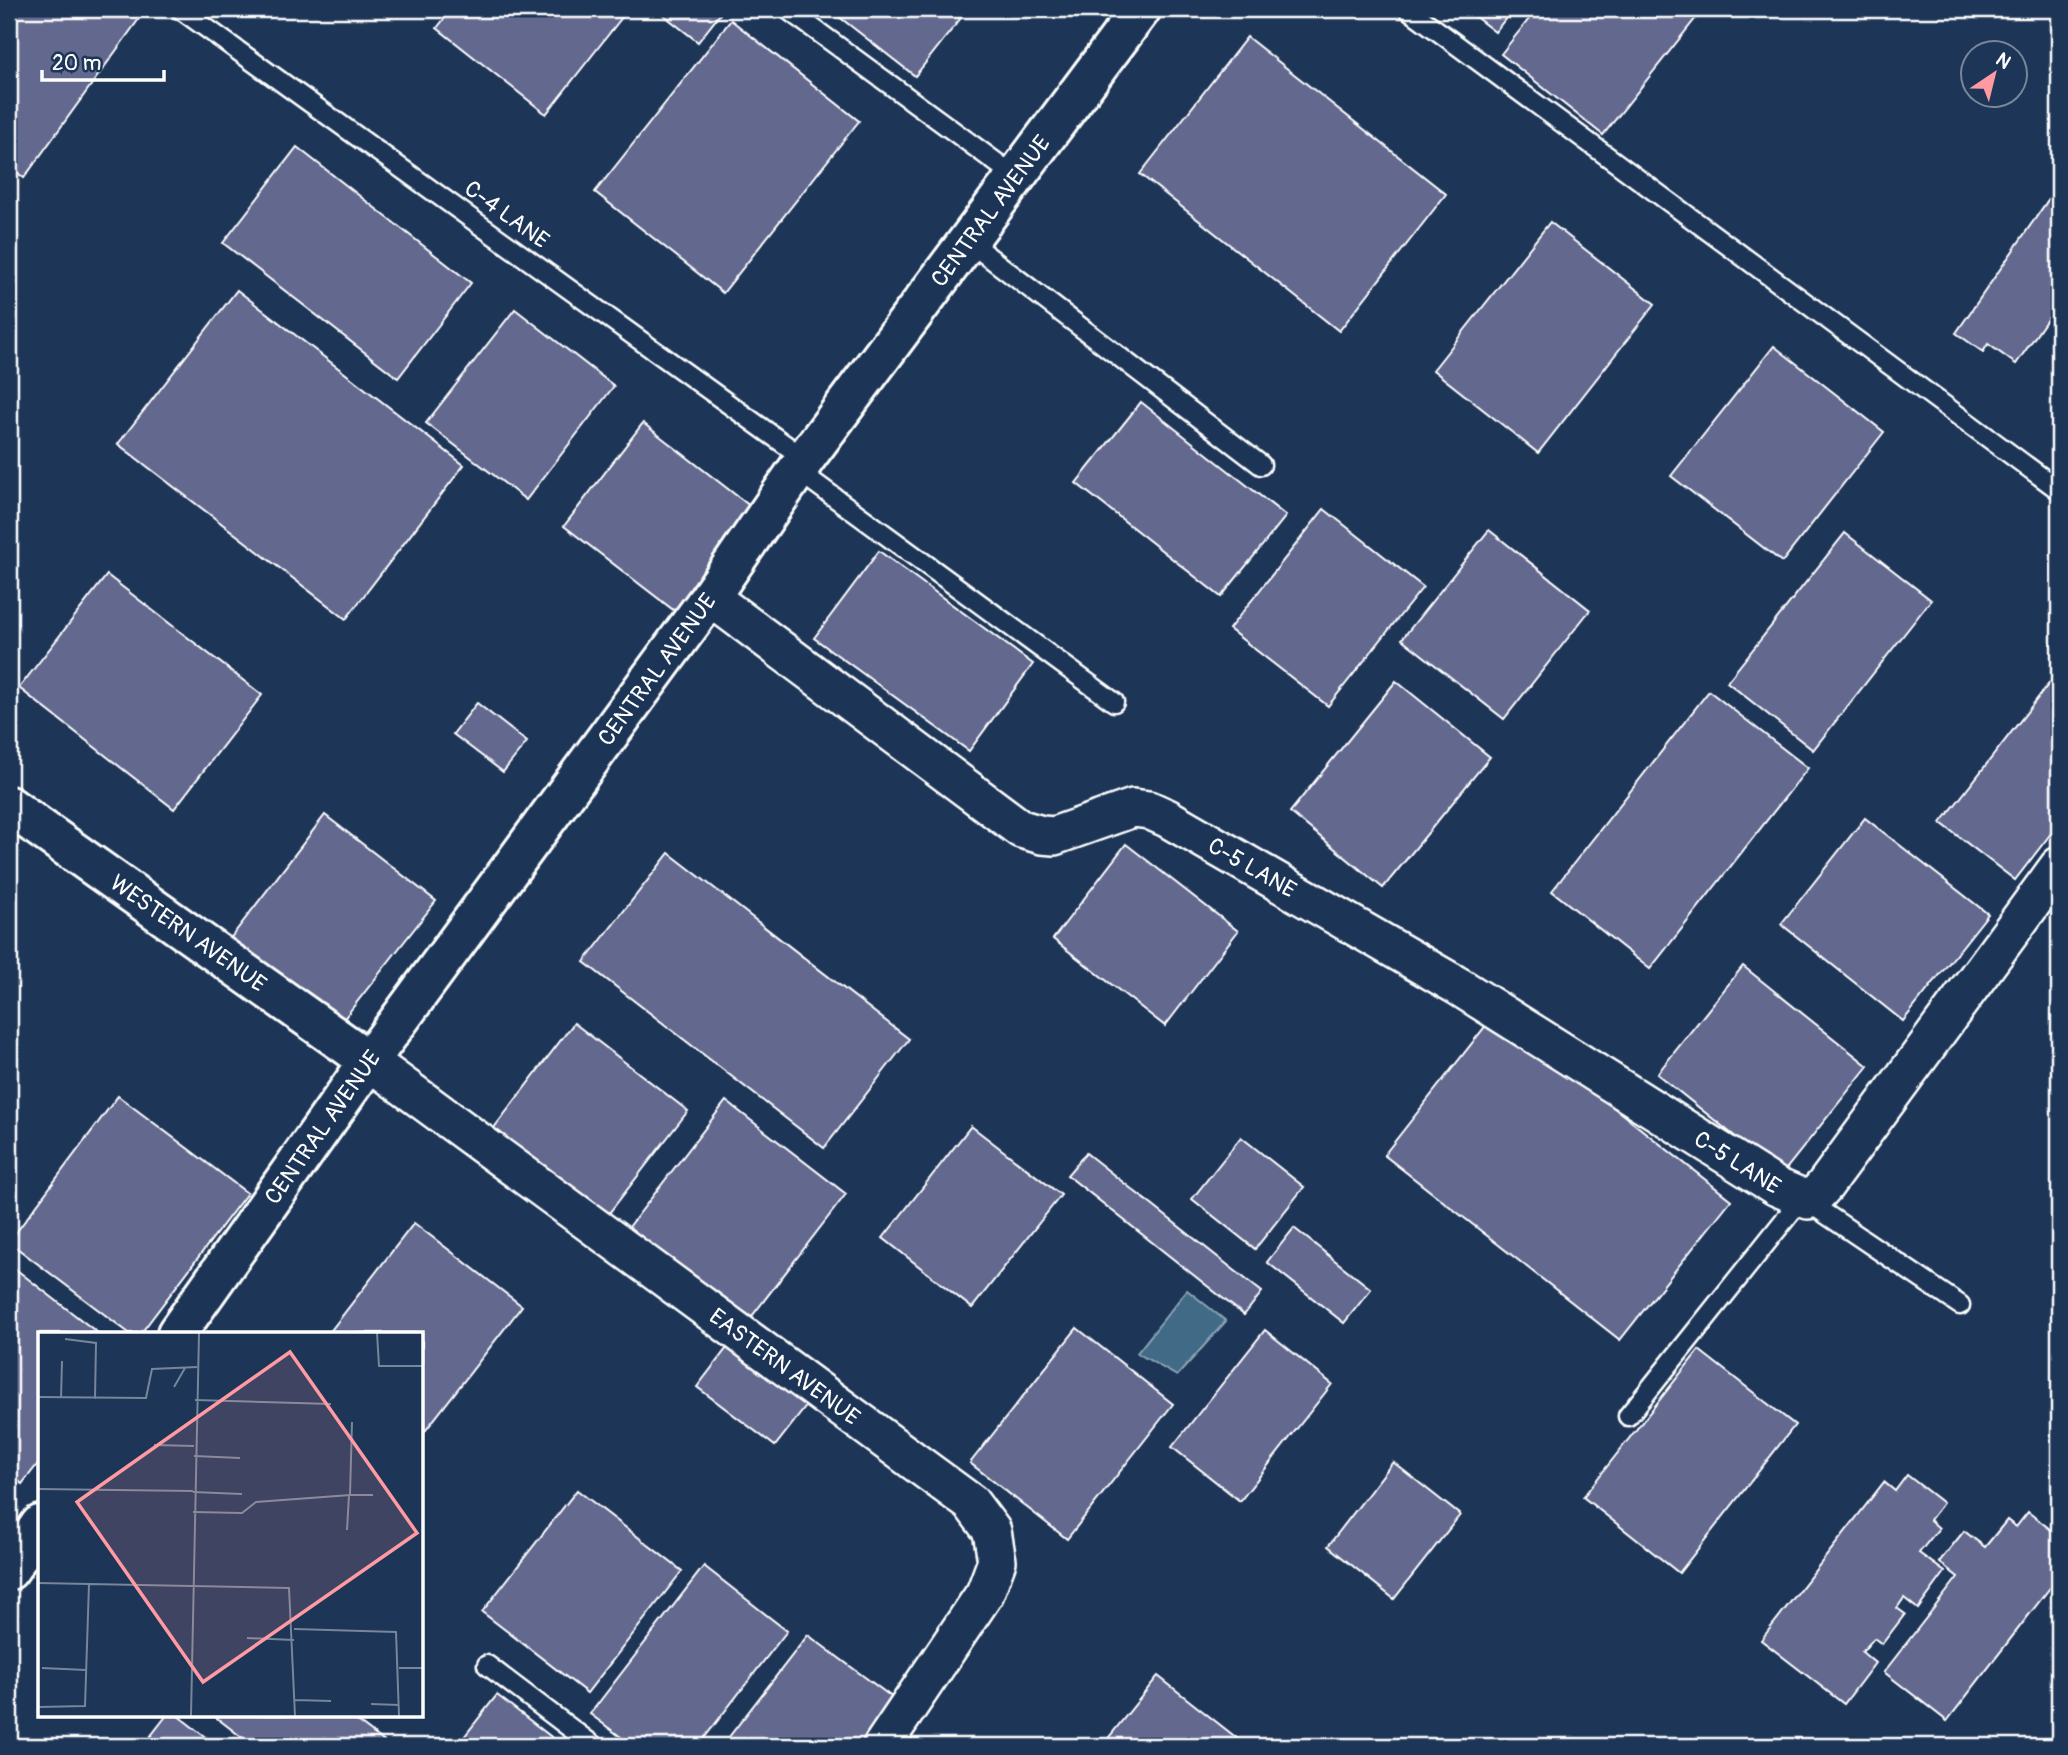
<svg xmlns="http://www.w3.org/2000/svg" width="2068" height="1755" font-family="Pangolin,sans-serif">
<rect width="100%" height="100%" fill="#1d3557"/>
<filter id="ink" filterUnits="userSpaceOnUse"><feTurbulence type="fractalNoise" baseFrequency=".0143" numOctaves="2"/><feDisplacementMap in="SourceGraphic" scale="14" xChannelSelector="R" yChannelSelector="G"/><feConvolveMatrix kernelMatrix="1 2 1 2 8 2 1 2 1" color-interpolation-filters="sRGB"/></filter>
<g filter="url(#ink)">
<!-- water -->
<path fill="#3f6a86" stroke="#8ca6b6" stroke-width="2" d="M1187,1290L1226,1321L1177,1376L1137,1353Z"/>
<!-- building -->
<g fill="#62678e" stroke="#fff" stroke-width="2">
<path d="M9,9H140L144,12L24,178L9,166Z"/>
<path d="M452,9H614L623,16L546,114L437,28Z"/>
<path d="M656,9H724L698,42Z"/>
<path d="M829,9H968L915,76Z"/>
<path d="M1465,9H1513L1495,32Z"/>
<path d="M1537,9H1703L1603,135L1501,54Z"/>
<path d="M731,20L859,121L723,293L595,192Z"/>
<path d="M1247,37L1446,194L1339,331L1140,174Z"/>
<path d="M297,147L471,283L398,378L223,243Z"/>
<path d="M2059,184V311L2055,308L2016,364L1988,344L1983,352L1956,333Z"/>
<path d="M1550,222L1655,304L1538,453L1433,370Z"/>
<path d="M237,290L464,465L346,619L118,444Z"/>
<path d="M515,309L614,386L526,500L426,423Z"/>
<path d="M1774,346L1884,432L1782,562L1671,476Z"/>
<path d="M1141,402L1286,516L1221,597L1076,483Z"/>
<path d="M643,423L755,510L676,612L564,526Z"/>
<path d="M1324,509L1423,587L1328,706L1229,629Z"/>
<path d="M1489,530L1590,610L1504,719L1402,639Z"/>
<path d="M1845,533L1931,600L1813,750L1727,682Z"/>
<path d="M879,551L1033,664L969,751L814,638Z"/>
<path d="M107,575L262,695L174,809L19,688Z"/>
<path d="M1396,681L1490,757L1383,888L1290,812Z"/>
<path d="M2051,681L2059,688V823L2015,880L1941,823Z"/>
<path d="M1709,691L1808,768L1650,969L1552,891Z"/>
<path d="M477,703L527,742L503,772L453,734Z"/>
<path d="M325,815L436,901L339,1025L229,940Z"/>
<path d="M1865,818L1988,914L1903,1021L1781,924Z"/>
<path d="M1126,844L1238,931L1165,1026L1053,939Z"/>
<path d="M669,853L909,1039L824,1148L584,962Z"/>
<path d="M1743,966L1868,1066L1782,1174L1657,1074Z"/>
<path d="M1495,1014L1731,1200L1620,1340L1384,1155Z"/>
<path d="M574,1023L688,1111L606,1217L493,1129Z"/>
<path d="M118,1096L247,1193L141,1333H129L9,1242Z"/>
<path d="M726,1101L846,1194L749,1320L629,1227Z"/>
<path d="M971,1126L1061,1195L972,1308L883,1238Z"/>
<path d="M1241,1137L1304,1187L1255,1249L1192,1199Z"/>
<path d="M1086,1153L1262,1292L1244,1315L1067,1175Z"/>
<path d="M414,1223L522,1306L422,1435V1333H329Z"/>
<path d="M1294,1228L1371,1289L1344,1323L1267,1262Z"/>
<path d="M9,1264L98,1333H40V1461L22,1484L9,1473Z"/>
<path d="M1077,1328L1173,1404L1067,1539L970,1463Z"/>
<path d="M1265,1330L1332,1384L1240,1501L1172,1447Z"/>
<path d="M730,1344L808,1404L775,1446L697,1387Z"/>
<path d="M1699,1350L1795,1425L1679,1573L1583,1497Z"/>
<path d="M1393,1462L1460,1515L1394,1599L1328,1546Z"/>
<path d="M1907,1475L1943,1503L1930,1520L1939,1528L1919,1553L1945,1572L1918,1609L1904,1598L1897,1608L1905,1614L1882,1644L1874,1638L1862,1652L1875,1663L1844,1704L1761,1640L1884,1482L1895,1491Z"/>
<path d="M577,1490L682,1571L587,1693L482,1612Z"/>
<path d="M2028,1512L2059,1536V1548L2053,1557L2059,1562V1576L1947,1721L1884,1672L1958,1577L1939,1562L1964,1531L1985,1547L2007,1520L2016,1527Z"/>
<path d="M704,1566L787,1631L698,1746H633L590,1714Z"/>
<path d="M808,1635L897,1701L863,1746H722Z"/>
<path d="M1158,1676L1247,1746H1102Z"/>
<path d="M497,1695L563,1746H457Z"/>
<path d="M167,1715H177L217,1746H143Z"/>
<path d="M213,1715H349L390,1746H253Z"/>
</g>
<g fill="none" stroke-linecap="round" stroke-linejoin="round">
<!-- service casing -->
<g stroke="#fff" stroke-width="23">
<g id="service">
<path d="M180,9L805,459"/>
<path d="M787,9L1016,177"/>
<path d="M1408,9L2059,490"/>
<path d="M968,241L1261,465"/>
<path d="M797,470L1114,702"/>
<path d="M1628,1416L1802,1198L1960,1305"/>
<path d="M487,1665L594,1746"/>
</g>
</g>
<!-- minor casing -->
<g stroke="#fff" stroke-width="42">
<g id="minor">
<path id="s1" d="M710,597L1021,829L1042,835L1054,836L1133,808L1149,810L1167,818L1458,986L1777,1187L1808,1200L1814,1197L1825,1185L2059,866"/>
<path id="s2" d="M369,1061L971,1503L992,1531L997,1561L985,1593L882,1746"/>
</g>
</g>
<!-- tertiary casing -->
<g stroke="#fff" stroke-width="44">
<g id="tertiary">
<path id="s3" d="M9,806L369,1061"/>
<path id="s4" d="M177,1333L369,1061L710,597L805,459L1141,9"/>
<path d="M9,1570L40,1525"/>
</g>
</g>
<!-- service -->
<use href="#service" stroke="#1d3557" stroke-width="18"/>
<!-- minor -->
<use href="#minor" stroke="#1d3557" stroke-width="37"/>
<!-- tertiary -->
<use href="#tertiary" stroke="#1d3557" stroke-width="38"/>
</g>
</g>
<g text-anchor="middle" stroke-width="5" stroke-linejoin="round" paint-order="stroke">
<!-- street labels -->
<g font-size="23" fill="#fff" stroke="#1d3557">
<text dy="8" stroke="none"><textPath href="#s4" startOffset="1386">CENTRAL AVENUE</textPath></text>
<text transform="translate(507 214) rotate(36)" y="8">C-4 LANE</text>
<text dy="8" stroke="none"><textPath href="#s4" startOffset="819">CENTRAL AVENUE</textPath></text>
<text dy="8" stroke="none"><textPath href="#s1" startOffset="640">C-5 LANE</textPath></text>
<text dy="8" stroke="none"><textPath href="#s3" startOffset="220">WESTERN AVENUE</textPath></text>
<text dy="8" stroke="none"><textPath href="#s4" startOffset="252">CENTRAL AVENUE</textPath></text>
<text dy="8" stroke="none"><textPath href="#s1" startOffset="1208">C-5 LANE</textPath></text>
<text dy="8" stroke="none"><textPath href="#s2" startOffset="516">EASTERN AVENUE</textPath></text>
</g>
</g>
<!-- overview -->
<g transform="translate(38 1332)">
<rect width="385" height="385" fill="#1d3557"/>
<path fill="none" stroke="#77869a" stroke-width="2" d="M339,1L341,34H385M27,7L58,11L57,67M136,55L147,36M0,65L108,66L114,37L159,35M23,66L24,29M157,68L293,72M116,113L156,114M156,124L202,126M0,157L155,159M155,160L204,162M155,180L204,181L218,170L312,163L314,90M309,198L311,163H335M0,251L251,256L257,384M256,297L358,300L361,384M209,306L256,308M4,336L48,338M361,336H385M257,368L293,369M333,372L361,373M0,375L47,374L51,252M153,384L161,1"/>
<path fill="#ff9aa2" fill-opacity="0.15" stroke="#ff9aa2" stroke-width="3.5" d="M252,20L379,201L165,350L39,170Z"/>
<rect width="385" height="385" fill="none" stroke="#fff" stroke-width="3.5"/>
</g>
<!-- margin -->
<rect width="2068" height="1755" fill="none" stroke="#1d3557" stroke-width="35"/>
<rect x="18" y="18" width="2033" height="1720" fill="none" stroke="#fff" stroke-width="2.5" filter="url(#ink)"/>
<!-- north arrow -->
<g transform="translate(1994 74) rotate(35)"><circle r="33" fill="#1d3557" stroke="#77869a" stroke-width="2"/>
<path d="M0-5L12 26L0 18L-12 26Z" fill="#ff9aa2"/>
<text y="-10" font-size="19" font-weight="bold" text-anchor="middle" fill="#ffffff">N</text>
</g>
<!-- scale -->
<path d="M42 70v10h122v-10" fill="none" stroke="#ffffff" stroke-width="3.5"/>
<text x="52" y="70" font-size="21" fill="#ffffff" stroke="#1d3557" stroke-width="5" paint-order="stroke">20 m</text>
</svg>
